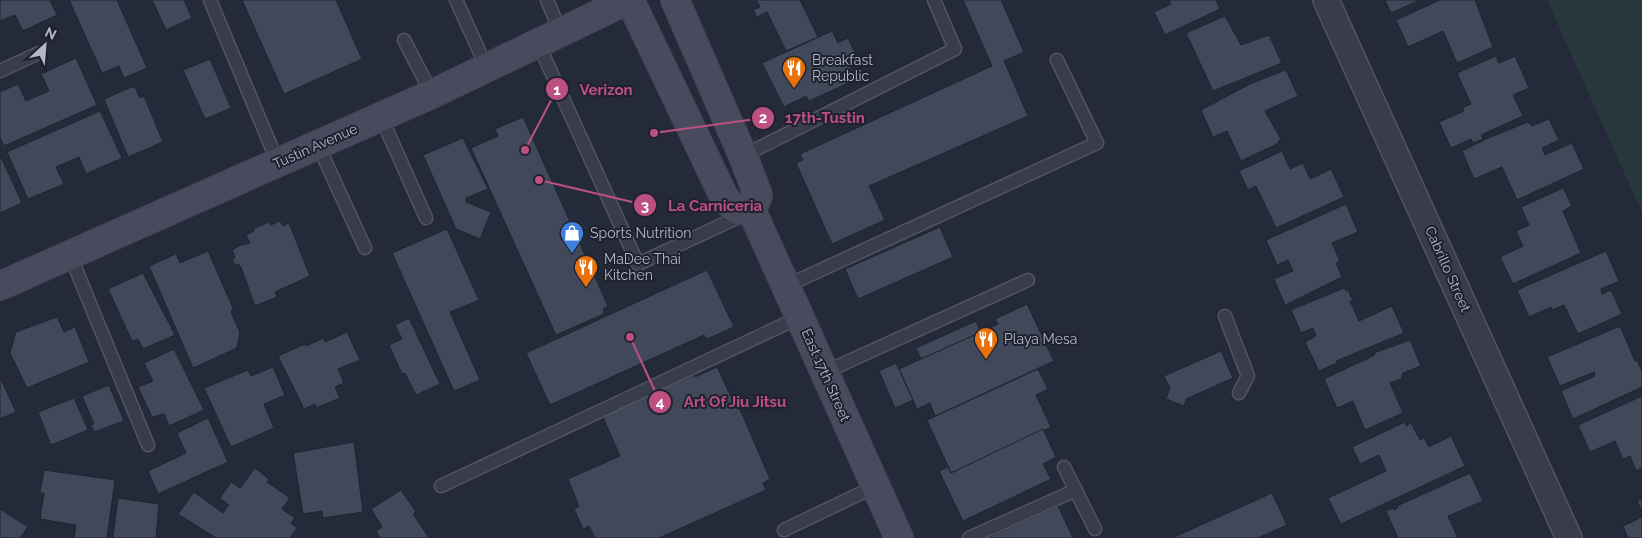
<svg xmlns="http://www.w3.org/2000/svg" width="1642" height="538" font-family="Raleway,sans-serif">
<rect width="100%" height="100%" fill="#252a3a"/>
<!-- green -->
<path fill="#28373c" d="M1547,0H1642V213Z"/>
<!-- building -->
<g fill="#414859" stroke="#202431">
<path d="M0,0H50L57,15L23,31L15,15L0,21Z"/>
<path d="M69,0H117L147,68L124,78L119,66L102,73Z"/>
<path d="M152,0H184L192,18L166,30Z"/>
<path d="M242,0H336L362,59L284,94Z"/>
<path d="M756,0H800L818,37L786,51L767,12L757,17L753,10L760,7Z"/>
<path d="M963,0H1001L1024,52L1004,61L1028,116L869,186L885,220L832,244L796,163L803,160L800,154L992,66Z"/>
<path d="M1169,0H1216L1220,9L1165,35L1154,12L1171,4Z"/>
<path d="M1385,0H1420L1391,13Z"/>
<path d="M1440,0H1475L1493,47L1457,63L1443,31L1408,47L1396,20Z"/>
<path d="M1225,16L1241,45L1269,35L1282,63L1213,91L1186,33Z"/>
<path d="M832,31L838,43L848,38L860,63L850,68L855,80L809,101L806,96L784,107L762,63Z"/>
<path d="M1496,56L1499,63L1515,56L1529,88L1513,95L1523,116L1481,135L1483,139L1473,143L1471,139L1451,148L1439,122L1464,111L1462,108L1471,104L1457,73Z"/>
<path d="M76,58L97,105L4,146L0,138V92L18,84L26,101L49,91L41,74Z"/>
<path d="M210,59L231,108L205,119L183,70Z"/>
<path d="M1286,70L1298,96L1265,111L1281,139L1278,141L1279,143L1241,161L1227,131L1213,137L1201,110L1252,83Z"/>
<path d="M134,86L140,98L144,96L163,142L128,157L104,99Z"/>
<path d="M100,111L122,158L86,174L79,157L56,167L64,184L28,199L7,152Z"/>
<path d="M523,117L608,306L603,309L604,314L556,335L471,148L498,136L495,129Z"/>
<path d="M1549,119L1559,140L1542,148L1545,155L1572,143L1584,169L1517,200L1502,167L1474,179L1462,151L1486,139L1528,122L1532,126Z"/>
<path d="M463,138L488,189L466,198V202L491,212L480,239L456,229L423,155Z"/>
<path d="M1282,151L1290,169L1303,163L1310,179L1331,169L1344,197L1276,228L1256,186L1248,190L1239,171Z"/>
<path d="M0,155L22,203L0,213Z"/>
<path d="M1563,188L1572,206L1563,211L1581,253L1513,284L1500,257L1523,246L1516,231L1529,225L1521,207Z"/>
<path d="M1346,204L1358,232L1332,243L1340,261L1336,263L1342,277L1285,305L1274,279L1293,271L1288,260L1277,265L1266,240Z"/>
<path d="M280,221L283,226L289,223L310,276L275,292L277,297L255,306L241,267L238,264L235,265L232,259L235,258L232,250L243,244L244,245L250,243L246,235L254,231L253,229L269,222L271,225Z"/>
<path d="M940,227L953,257L858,299L845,269Z"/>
<path d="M447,229L479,300L450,312L480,380L454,391L392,253Z"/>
<path d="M208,251L233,308L231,312L240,333L237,348L193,368L149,266L176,254L180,263Z"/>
<path d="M1606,251L1619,281L1601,289L1602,294L1611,290L1622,314L1578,334L1564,305L1552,310L1551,307L1529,317L1517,290Z"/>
<path d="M707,270L734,327L707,339L704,335L550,405L526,353Z"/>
<path d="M143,273L175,335L143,349L138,339L132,341L108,289Z"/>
<path d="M1344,288L1346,291L1348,290L1353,301H1350L1359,321L1392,306L1404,333L1336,361L1337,363L1319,371L1305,342L1316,336L1313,328L1301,333L1291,310Z"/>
<path d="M1027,304L1054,361L935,416L930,403L917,409L899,369L998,324L995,319Z"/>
<path d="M57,317L64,332L75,327L89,362L27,388L10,353L16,332Z"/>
<path d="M409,318L440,384L416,395L405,373L402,374L389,345L402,339L395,325Z"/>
<path d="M976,321L981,332L921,359L916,348Z"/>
<path d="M1620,326L1635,361L1637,360L1642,371V387L1573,419L1561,391L1595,376L1594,372L1560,386L1547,357Z"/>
<path d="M347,332L360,360L338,369L344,383L335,387L340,398L316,408L315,404L304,409L278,356L305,344L306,346L324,338L325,342Z"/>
<path d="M1410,340L1421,366L1403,373L1401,379L1390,383L1403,413L1365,430L1353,401L1337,408L1324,379L1375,355L1374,353Z"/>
<path d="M174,349L204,410L169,426L164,414L152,417L138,387L153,381L144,363Z"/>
<path d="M1221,351L1233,378L1186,399L1184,406L1166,399L1170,388L1164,376Z"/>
<path d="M896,363L913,400L895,408L879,371Z"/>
<path d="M273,367L285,395L264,404L274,428L231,447L204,388L248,370L251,376Z"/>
<path d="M717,367L733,401L736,400L770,479L763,483L766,490L659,538H595L589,526L583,529L574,509L579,506L568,479L620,456L602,415L694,375L695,377Z"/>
<path d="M1038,369L1048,389L1036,395L1051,427L951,473L927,420Z"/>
<path d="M0,377L16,412L0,419Z"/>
<path d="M109,385L124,421L94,432L91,425L94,424L82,396Z"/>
<path d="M1642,396V468L1636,471L1630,456L1623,459L1615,441L1590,452L1578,425Z"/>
<path d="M74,398L88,430L51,445L38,412Z"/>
<path d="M208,418L228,462L158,494L148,471L186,453L177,433Z"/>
<path d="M1405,422L1406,426L1411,423L1420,440L1424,438L1429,447L1451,436L1465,466L1341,524L1328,498L1386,471L1379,455L1360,464L1352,447Z"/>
<path d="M1043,429L1056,457L1043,464L1051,479L963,521L939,471L948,467L951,473Z"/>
<path d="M354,442L363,512L323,518L322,511L303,514L293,453Z"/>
<path d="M255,468L269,479L267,482L290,498L282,509L295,518L291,523L297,528L290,538H216L178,514L194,492L223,513L229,505L220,498L231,482L240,488Z"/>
<path d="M44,470L115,480L107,538H74L76,525L40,519L44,493H40Z"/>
<path d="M1470,473L1483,501L1448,516L1458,538H1398L1386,511L1393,508L1394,510L1398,508L1397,506Z"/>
<path d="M401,490L416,512L413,514L429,538H380L376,531L382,527L371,509Z"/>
<path d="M1272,493L1287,525L1258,538H1172Z"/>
<path d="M118,498L159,504L156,538H113Z"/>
<path d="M1642,499V511L1637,501Z"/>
<path d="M1058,506L1073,538H987Z"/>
<path d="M0,509L28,527L20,538H0Z"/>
<path d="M1642,517V538H1628L1623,526Z"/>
</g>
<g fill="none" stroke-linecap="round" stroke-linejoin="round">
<!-- lane casing -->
<g stroke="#515562" stroke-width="15">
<g id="lane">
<path d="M210,0L278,163"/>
<path d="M456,0L486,66"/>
<path d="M547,0L561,33"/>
<path d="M404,40L432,94"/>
<path d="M538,43L638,264L745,214"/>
<path d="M0,71L39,53"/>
<path d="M381,117L426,218"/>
<path d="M318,145L365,248"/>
<path d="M743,156L955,49L934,0"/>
<path d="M70,255L148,445"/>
<path d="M786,286L1097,143L1057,60"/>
<path d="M1225,316L1248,376L1239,393"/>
<path d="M825,372L1028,280"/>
<path d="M1064,467L1095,529"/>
<path d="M441,486L800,317"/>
<path d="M784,530L876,486"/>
<path d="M969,538L1076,490"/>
</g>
</g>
<!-- street casing -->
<g stroke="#515562" stroke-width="28">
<path id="street" d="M1326,0L1569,538"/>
</g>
<!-- secondary casing -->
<g stroke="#424653" stroke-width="30">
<g id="secondary">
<path d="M630,0L725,199L736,209L752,211"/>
<path d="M675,0L743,156L758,195L752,211L899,538"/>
<path d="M0,286L432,94L628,0"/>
</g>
</g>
<!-- lane -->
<use href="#lane" stroke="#393d4a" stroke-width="12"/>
<!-- street -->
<use href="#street" stroke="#393d4a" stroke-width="25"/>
<!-- secondary -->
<use href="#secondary" stroke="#474b5d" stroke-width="28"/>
</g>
<!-- icons -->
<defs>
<g id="restaurant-pin" transform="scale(1.25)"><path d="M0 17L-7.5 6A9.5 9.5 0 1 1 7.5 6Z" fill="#e8710a" stroke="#1e222f"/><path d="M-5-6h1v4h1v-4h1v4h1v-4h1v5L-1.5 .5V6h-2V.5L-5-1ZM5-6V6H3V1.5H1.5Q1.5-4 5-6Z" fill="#fff"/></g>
<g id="shop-pin" transform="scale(1.25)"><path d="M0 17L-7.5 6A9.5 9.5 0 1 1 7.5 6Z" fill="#3f7fe0" stroke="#1e222f"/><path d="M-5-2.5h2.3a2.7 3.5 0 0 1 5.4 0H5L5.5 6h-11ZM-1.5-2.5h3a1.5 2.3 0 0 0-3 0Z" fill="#fff"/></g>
</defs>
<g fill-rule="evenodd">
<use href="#restaurant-pin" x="794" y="68"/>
<use href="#shop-pin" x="572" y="233"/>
<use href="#restaurant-pin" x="586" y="267"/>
<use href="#restaurant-pin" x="986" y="339"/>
</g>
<g text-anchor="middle" stroke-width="4" stroke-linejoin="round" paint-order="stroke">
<!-- poi labels -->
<g font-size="14" fill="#b4b8c6" stroke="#1e222f" text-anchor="start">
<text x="812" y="65">Breakfast<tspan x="812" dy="16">Republic</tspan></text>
<text x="590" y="238">Sports Nutrition</text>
<text x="604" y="264">MaDee Thai<tspan x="604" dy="16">Kitchen</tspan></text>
<text x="1004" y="344">Playa Mesa</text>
</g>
<!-- street labels -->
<g font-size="14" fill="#b4b8c6" stroke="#1e222f">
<text transform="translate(315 146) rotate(-24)" y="5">Tustin Avenue</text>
<text transform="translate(1448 269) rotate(66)" y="5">Cabrillo Street</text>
<text transform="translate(826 375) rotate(66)" y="5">East 17th Street</text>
</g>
</g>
<!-- callouts -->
<path fill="none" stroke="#bd5080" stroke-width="2" d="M525 150L557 89M654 133L763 118M539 180L645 205M630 337L660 402"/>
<g fill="#bd5080" stroke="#1e222f" stroke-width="2">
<circle cx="525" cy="150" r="5"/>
<circle cx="654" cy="133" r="5"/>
<circle cx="539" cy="180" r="5"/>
<circle cx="630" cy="337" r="5"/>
<circle cx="557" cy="89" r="12"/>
<circle cx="763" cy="118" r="12"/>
<circle cx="645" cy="205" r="12"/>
<circle cx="660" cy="402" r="12"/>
</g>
<g font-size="15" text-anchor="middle" font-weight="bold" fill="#fff">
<text x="557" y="95">1</text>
<text x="763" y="123">2</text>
<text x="645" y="211">3</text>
<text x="660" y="407">4</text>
</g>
<g font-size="15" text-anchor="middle" font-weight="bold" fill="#bd5080" stroke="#1e222f" stroke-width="4" stroke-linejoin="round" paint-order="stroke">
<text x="606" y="95">Verizon</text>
<text x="825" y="123">17th-Tustin</text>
<text x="715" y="211">La Carniceria</text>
<text x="735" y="407">Art Of Jiu Jitsu</text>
</g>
<!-- north arrow -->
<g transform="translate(45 45) rotate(26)" stroke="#1e222f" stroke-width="4" paint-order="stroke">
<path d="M0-4L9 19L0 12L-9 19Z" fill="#b4b8c6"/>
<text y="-8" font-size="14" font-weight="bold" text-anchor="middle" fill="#b4b8c6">N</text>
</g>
</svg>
